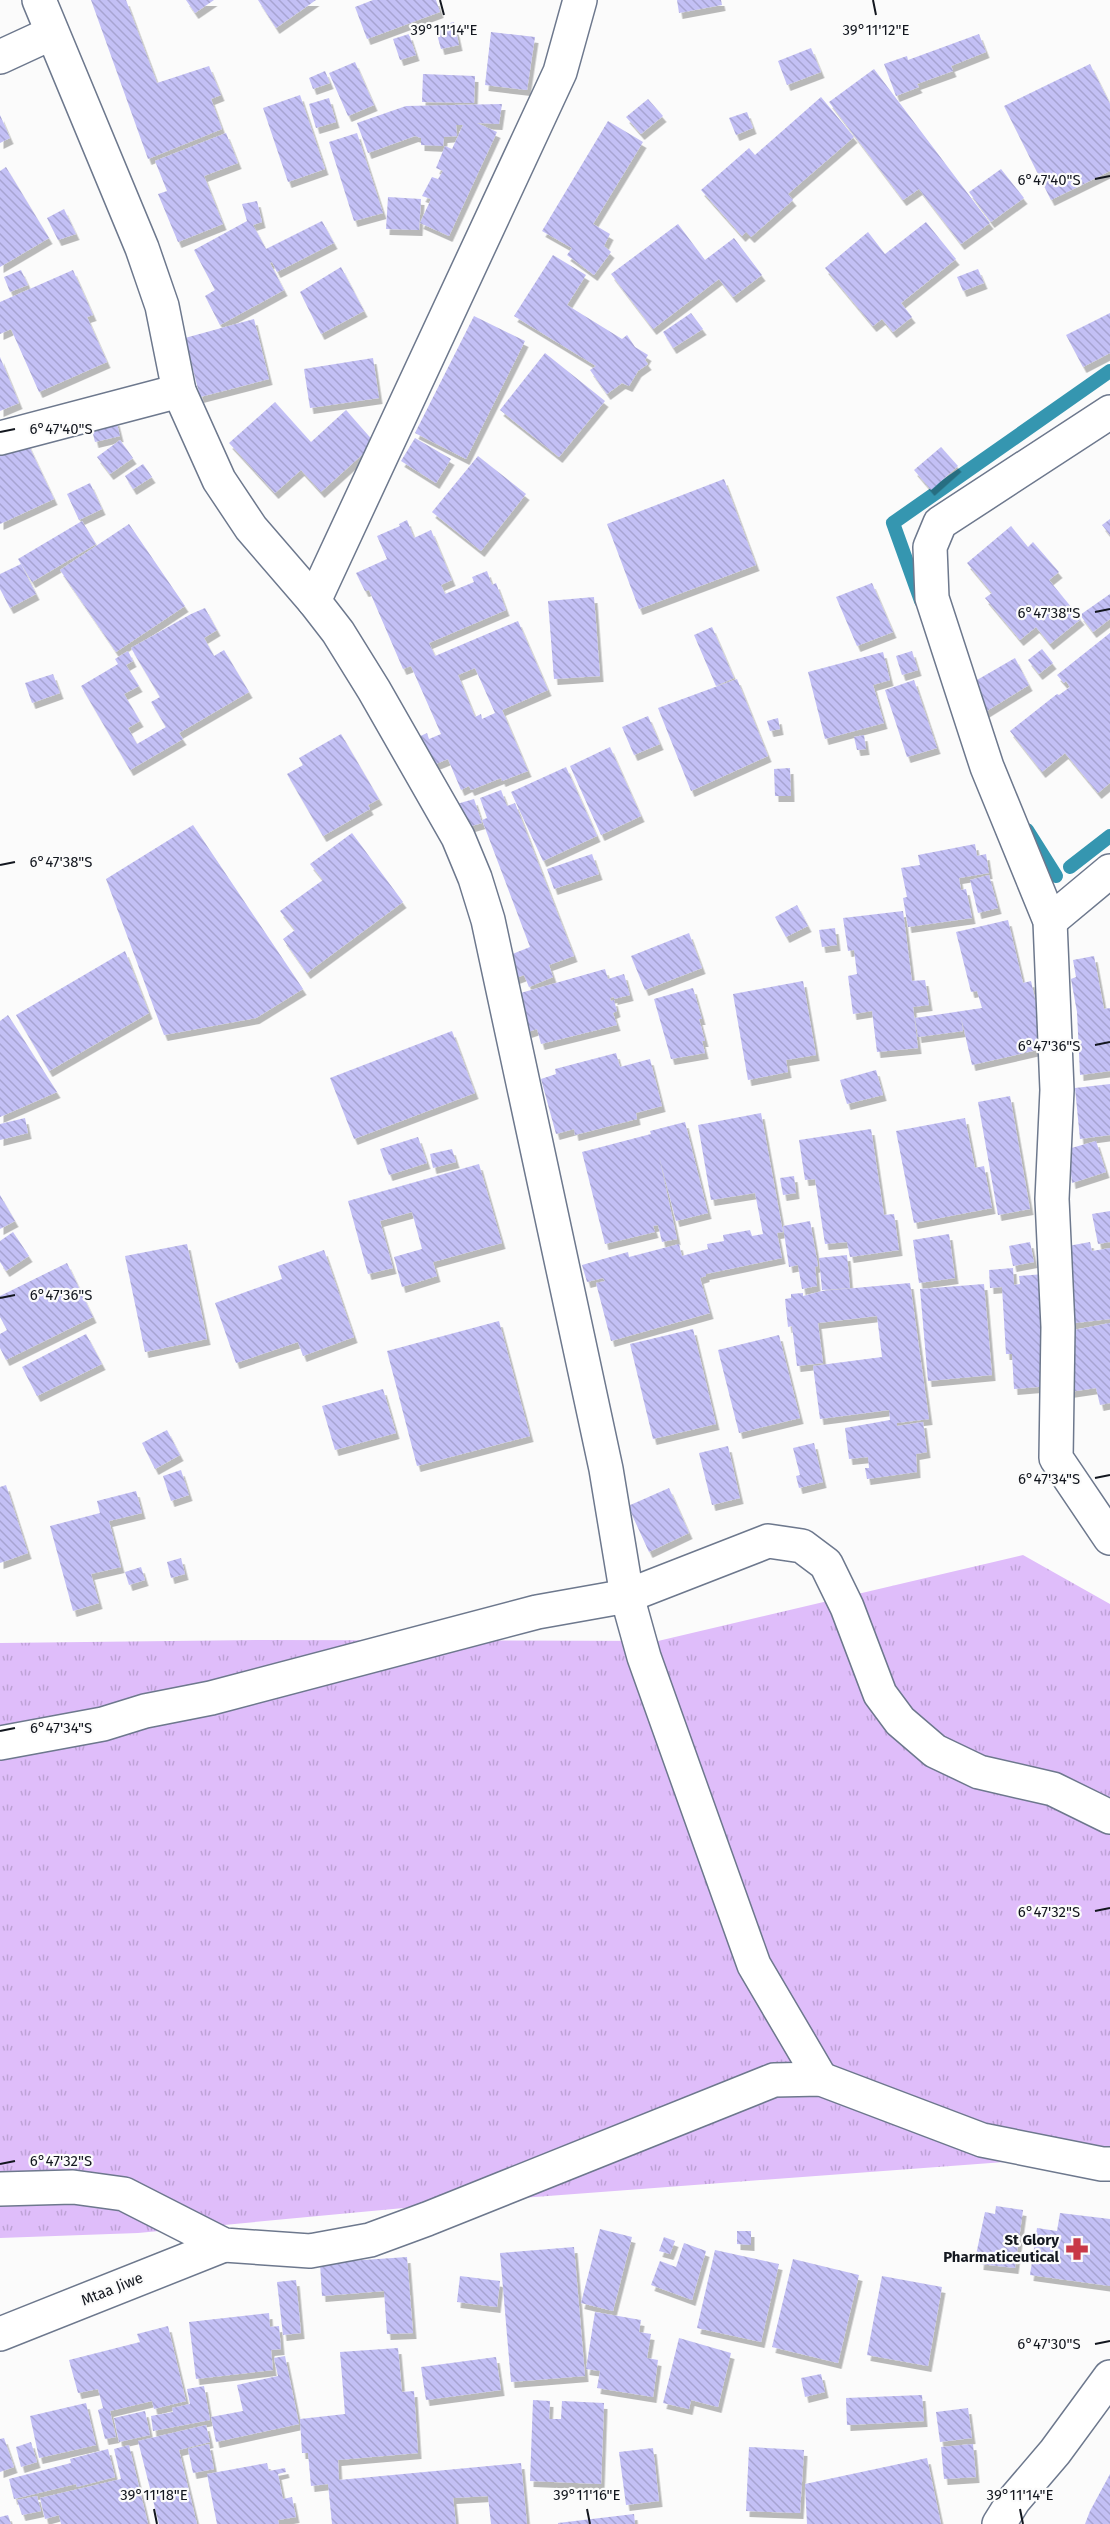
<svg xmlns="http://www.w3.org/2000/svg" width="1110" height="2524" font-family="'Fira Sans',sans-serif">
<defs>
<pattern id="grass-tufts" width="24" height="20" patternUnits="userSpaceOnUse" patternTransform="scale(1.5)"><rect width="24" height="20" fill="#dfbdfa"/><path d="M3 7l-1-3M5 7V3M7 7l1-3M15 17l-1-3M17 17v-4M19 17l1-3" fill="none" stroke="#bea2d6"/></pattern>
<pattern id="building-back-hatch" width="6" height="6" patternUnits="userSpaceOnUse" patternTransform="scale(1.5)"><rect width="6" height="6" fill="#c3c0f5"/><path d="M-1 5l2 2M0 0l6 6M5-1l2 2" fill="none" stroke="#a7a4d2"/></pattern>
<filter id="shadow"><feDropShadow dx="3.5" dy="6" stdDeviation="0" flood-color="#0004"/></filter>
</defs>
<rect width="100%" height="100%" fill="#fbfbfb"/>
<!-- grass -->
<path fill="url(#grass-tufts)" d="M1023,1555L1110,1604V2154L468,2202L138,2233L0,2238V1643L264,1640L658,1641Z"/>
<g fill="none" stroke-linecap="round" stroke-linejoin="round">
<!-- stream -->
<g stroke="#3596b0" stroke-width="14">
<path d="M921,601L893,523L1110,371"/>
<path d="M1027,830L1056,876"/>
<path d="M1070,867L1110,836"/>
</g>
</g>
<!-- building -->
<g fill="url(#building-back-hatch)" fill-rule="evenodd" filter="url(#shadow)">
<path d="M91,0H126L157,83L209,66L221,95L211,99L222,129L148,159Z"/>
<path d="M186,0H214L195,13Z"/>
<path d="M258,0H316L276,28Z"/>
<path d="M373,0H436L440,12L367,39L355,7Z"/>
<path d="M677,0H721L722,5L679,13Z"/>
<path d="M454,22L459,45L441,49L435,27Z"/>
<path d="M491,32L535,37L527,90L485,85Z"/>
<path d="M409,34L416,55L400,60L393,39Z"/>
<path d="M979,34L986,52L951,66L953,71L917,84L919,87L896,96L884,64L907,56L908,60Z"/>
<path d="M811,48L821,72L787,85L778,61Z"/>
<path d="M355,62L374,105L348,116L329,73Z"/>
<path d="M1090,64L1110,104V171L1051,200L1004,106Z"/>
<path d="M874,69L990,223L961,244L919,189L903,200L829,102Z"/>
<path d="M325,71L330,83L313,89L309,78Z"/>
<path d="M423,74L475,76L474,103L422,102Z"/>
<path d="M300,95L325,169L288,182L263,108Z"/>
<path d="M821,97L854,137L788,194L793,200L751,237L746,232L742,236L701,190L749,148L755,155Z"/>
<path d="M329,98L336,122L316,128L309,104Z"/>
<path d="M648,99L663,116L641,134L626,117Z"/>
<path d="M502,104L499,124L477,123L497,132L449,236L420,223L431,199L422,196L432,177L438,179L443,171L436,168L445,146L452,149L463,125H456L457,136L444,137L443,146L421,145V138L415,136L368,153L357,123L406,106Z"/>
<path d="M747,112L753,128L736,135L729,118Z"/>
<path d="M0,115L10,138L0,143Z"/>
<path d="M608,121L643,142L593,224L610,234L604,246L611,252L594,275L567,255L572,248L542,231Z"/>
<path d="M226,133L238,163L204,176L223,224L178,242L158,194L167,191L155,161Z"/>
<path d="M357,133L383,213L354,221L329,142Z"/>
<path d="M6,167L49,238L0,267V171Z"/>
<path d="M1001,169L1024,198L991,222L969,192Z"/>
<path d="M388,197L421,199L419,230L386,229Z"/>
<path d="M257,201L262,222L253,225L266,249L322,221L334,243L277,272L272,262L270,263L284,290L220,325L205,296L215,290L194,250L247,221L242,204Z"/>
<path d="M64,209L76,234L58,240L47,218Z"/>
<path d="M926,222L956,259L901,303L912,317L893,332L882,319L873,326L825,268L868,232L885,254Z"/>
<path d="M678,224L705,260L734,238L762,275L733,297L719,279L653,329L611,274Z"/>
<path d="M553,255L586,275L567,305L622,339L627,335L635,347L648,355L645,360L648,364L638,371L629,386L622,383L607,394L590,370L596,366L514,316Z"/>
<path d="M341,267L364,311L321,334L300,292Z"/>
<path d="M978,269L984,283L963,291L957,277Z"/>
<path d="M21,270L28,285L10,292L4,277Z"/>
<path d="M73,270L93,315L87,317L107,362L39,392L11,329L0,334V302Z"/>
<path d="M691,313L703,329L673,348L663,332Z"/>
<path d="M1110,313V353L1083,367L1066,335Z"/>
<path d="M474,316L525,341L466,459L415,433Z"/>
<path d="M254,319L269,379L200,397L185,338Z"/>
<path d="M545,353L605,401L559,457L500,410Z"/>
<path d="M0,357L19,403L0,411Z"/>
<path d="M373,358L379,398L310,408L304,369Z"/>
<path d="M275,402L311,442L346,410L375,443L321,492L301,470L275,493L229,443Z"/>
<path d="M116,420L120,436L95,442L91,426Z"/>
<path d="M415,438L451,459L436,483L401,461Z"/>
<path d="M120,440L133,458L110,474L97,457Z"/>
<path d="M27,442L54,499L0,524V455Z"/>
<path d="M941,447L958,466L931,490L914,470Z"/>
<path d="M478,456L526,494L481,551L432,512Z"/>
<path d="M143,464L152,477L133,489L125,476Z"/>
<path d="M724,479L756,565L639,609L607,524Z"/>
<path d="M90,483L102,509L79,520L67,494Z"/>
<path d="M1110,519V535L1102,525Z"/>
<path d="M407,520L414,538L431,530L452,580L441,585L445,594L474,582L472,577L487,571L492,585L496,583L506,610L429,643L435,656L518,621L548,690L502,710L528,771L502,781L501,778L471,790L469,786L461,790L448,759L426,768L414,739L427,733L429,739L441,734L411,666L403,669L369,590L365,591L356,573L387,559L377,536L400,526L399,524ZM475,668L495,713L482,719L481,714L475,717L458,675Z"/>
<path d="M82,521L96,544L32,582L18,559Z"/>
<path d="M129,524L185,606L116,652L60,570Z"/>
<path d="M1011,526L1028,547L1033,542L1059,572L1049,580L1081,619L1050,644L1036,627L1020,640L985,598L992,593L967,563Z"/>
<path d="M21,564L36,594L10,608L0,589V574Z"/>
<path d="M872,583L893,632L857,646L836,597Z"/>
<path d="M1110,594V619L1093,632L1080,615Z"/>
<path d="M594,597L600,676L554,679L548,601Z"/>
<path d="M205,608L217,630L204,638L214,656L224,650L249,692L179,733L183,739L130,770L81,686L118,664L115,659L128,651L133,661L126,665L139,686L124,694L140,721L128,728L137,744L166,727L151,702L160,697L131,648L191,614Z"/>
<path d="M712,627L734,678L716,686L694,635Z"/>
<path d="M1110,633V783L1098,793L1065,753L1042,772L1010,731L1057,694L1059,695L1070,687L1066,681L1064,683L1057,675Z"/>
<path d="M1042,649L1053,663L1039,674L1028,660Z"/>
<path d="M912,651L918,670L902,675L896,656Z"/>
<path d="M883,652L890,680L873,685L884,723L825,739L808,672Z"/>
<path d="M1015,658L1029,685L982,714L970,684Z"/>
<path d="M53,674L60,693L32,703L25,683Z"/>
<path d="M737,679L768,756L691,791L658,708Z"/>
<path d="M914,680L937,748L907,757L885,690Z"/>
<path d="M648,716L660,744L634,755L622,727Z"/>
<path d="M778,718L780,729L770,731L767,721Z"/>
<path d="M341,734L379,799L368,805L370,809L323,836L287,774L303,765L299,758Z"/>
<path d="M864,735L866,749L857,750L854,737Z"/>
<path d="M610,747L641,816L601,835L570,766Z"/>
<path d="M566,767L597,836L543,861L511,792Z"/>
<path d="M790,768L791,796H775L774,769Z"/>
<path d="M501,790L507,806L515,803L574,956L549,965L553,977L529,987L524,975L508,981L500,959L530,947L482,820L487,818L480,798Z"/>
<path d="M474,799L482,823L458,830L450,806Z"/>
<path d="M193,825L303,989L256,1018L164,1035L106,879Z"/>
<path d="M352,833L403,902L307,973L283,939L295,930L280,911L323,880L310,864Z"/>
<path d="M975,844L977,856L986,854L989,873L959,878L961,890L966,889L972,918L908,927L903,898L907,897L901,868L920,865L918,855Z"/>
<path d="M592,854L599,874L554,889L547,869Z"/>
<path d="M989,875L998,908L978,913L970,880Z"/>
<path d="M797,905L808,926L786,937L775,917Z"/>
<path d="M903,911L912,981L925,980L929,1005L913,1007L918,1048L877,1052L872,1011L853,1014L848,976L857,974L854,950L848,951L843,918Z"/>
<path d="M1008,920L1023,983L1031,981L1046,1048L972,1065L961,1017L963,1031L918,1037L915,1018L982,1008L977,991L971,992L956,932Z"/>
<path d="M835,928L837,945L822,947L819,930Z"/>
<path d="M689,933L702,968L645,990L631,956Z"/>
<path d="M125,951L149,1013L49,1071L16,1015Z"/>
<path d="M1094,956L1104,1009L1110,1008V1071L1080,1075L1077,1012L1071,979L1076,977L1073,960Z"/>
<path d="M605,969L608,979L624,974L630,995L614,999V997L610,998L611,1001L614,1000L617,1011L613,1013L617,1025L541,1044L537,1029L528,1032L517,994Z"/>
<path d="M803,981L816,1055L786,1060L788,1072L748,1080L733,994Z"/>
<path d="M693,988L702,1019H699L705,1041H702L705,1053L671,1059L654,999Z"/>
<path d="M8,1015L57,1092L0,1117V1021Z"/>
<path d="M452,1031L475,1093L354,1139L330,1078Z"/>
<path d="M616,1053L620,1067L650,1059L662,1106L636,1113L637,1119L575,1135L574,1129L556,1134L541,1079L556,1074L555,1069Z"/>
<path d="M876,1070L883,1095L847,1104L840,1080Z"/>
<path d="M1110,1084V1135L1080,1139L1075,1088Z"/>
<path d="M1010,1096L1030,1209L998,1215L978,1102Z"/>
<path d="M761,1113L783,1232L777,1233L782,1258L706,1274V1276L700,1278L710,1313L611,1341L596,1283L605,1281L603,1278L587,1282L582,1265L628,1252L629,1257L679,1244L682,1256L708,1249L707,1244L724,1241L723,1235L750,1230L752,1236L763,1234L755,1193L711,1200L698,1125Z"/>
<path d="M25,1118L28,1133L0,1140V1124Z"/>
<path d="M965,1118L975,1168L984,1166L992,1208L914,1223L896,1131Z"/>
<path d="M685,1122L708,1213L676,1221L659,1156L677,1239L662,1242L658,1225L653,1226L655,1232L605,1244L582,1152L651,1134L650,1131Z"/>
<path d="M871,1129L884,1215L894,1214L899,1250L850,1257L847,1242L825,1244L815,1179L805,1180L799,1140Z"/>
<path d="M418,1137L427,1163L389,1175L380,1149Z"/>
<path d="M1096,1141L1106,1172L1072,1183L1068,1149Z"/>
<path d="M452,1149L456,1162L433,1168L430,1154Z"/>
<path d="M479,1164L502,1243L433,1262L437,1276L402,1287L394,1257L422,1249L412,1212L380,1221L393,1268L368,1274L348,1201Z"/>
<path d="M794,1176L796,1193L783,1195L780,1178Z"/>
<path d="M0,1195L15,1221L0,1229Z"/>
<path d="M1110,1211V1242L1098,1244L1092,1214Z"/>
<path d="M810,1221L818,1266L815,1267L817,1286L802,1289L798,1265L789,1267L783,1226Z"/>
<path d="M13,1232L29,1256L6,1271L0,1262V1241Z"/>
<path d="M949,1234L955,1278L919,1283L913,1240Z"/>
<path d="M1030,1242L1034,1262L1013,1266L1009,1246Z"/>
<path d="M1090,1242L1092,1251L1110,1248V1319L1067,1324L1057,1248Z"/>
<path d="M187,1244L207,1339L145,1352L125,1256Z"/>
<path d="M324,1250L354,1337L303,1356L298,1342L236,1363L215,1303L282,1279L278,1266Z"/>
<path d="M847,1255L850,1288L822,1290L819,1258Z"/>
<path d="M67,1263L93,1317L6,1360L0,1348V1334L7,1330L0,1317V1296Z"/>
<path d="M1013,1268L1014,1285L1020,1284L1019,1276L1044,1274L1050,1386L1014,1389L1012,1354H1006L1002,1287L990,1288L989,1270Z"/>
<path d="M910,1283L929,1419L897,1423V1426L923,1422L927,1452L916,1454L917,1472L867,1479L865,1468H869L868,1457L849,1459L845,1428L890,1420L889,1410L820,1419L813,1366L882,1357L877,1316L818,1323L823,1363L797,1366L792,1326L788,1327L785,1299L791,1298V1294L803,1293V1296L822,1291Z"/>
<path d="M984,1284L992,1375L928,1381L920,1289Z"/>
<path d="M499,1321L530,1436L417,1466L387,1351Z"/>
<path d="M1110,1323V1403L1100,1405L1096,1388L1069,1392L1063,1332Z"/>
<path d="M693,1329L716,1424L653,1439L630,1344Z"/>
<path d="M86,1334L102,1364L37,1396L22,1367Z"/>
<path d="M779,1335L800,1418L739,1433L718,1350Z"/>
<path d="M383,1389L396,1433L335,1450L322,1406Z"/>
<path d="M167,1430L180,1455L155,1469L142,1443Z"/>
<path d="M814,1443L823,1482L799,1488L796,1476L800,1475L793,1448Z"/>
<path d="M728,1446L740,1498L712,1505L699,1453Z"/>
<path d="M181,1470L189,1495L171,1501L163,1476Z"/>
<path d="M6,1485L28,1553L0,1563V1487Z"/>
<path d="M669,1488L689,1533L649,1552L628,1506Z"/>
<path d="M136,1491L142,1513L109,1521L121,1567L91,1574L99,1603L73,1611L50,1526L100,1513L97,1501Z"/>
<path d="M181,1558L185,1574L171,1578L167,1562Z"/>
<path d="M141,1567L145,1580L129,1585L125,1572Z"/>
<path d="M996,2206L1023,2210L1015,2268L980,2264L981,2255H976L985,2212L995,2214Z"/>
<path d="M1060,2213L1110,2219V2286L1030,2275L1037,2228L1057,2231Z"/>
<path d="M600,2229L632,2237L613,2311L581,2303Z"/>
<path d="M737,2231H751V2245L737,2244Z"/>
<path d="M664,2237L675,2241L670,2254L659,2251Z"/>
<path d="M684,2243L706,2251L692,2300L651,2285L660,2261L676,2267Z"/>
<path d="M574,2247L585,2376L511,2382L500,2253Z"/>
<path d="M715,2250L779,2264L761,2342L697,2328Z"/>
<path d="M407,2257L413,2333L387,2334L384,2291L322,2296L320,2263Z"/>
<path d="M793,2259L859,2275L838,2363L772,2347Z"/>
<path d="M460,2276L500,2281L497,2307L457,2302Z"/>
<path d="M882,2276L942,2287L928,2366L867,2355Z"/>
<path d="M296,2280L301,2333L283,2335L277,2282Z"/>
<path d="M595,2312L641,2320L639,2332L651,2334L647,2358L658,2360L653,2397L597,2388L600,2371L586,2369Z"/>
<path d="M269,2313L270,2327L279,2326L281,2349L271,2350L273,2370L196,2379L189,2322Z"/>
<path d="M168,2326L186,2401L154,2409L152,2401L110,2411L116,2437L105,2439L98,2410L103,2408L98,2389L78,2393L69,2360L140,2342L137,2334Z"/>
<path d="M679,2338L731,2353L718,2407L691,2400L689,2409L663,2403Z"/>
<path d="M398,2348L402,2392L414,2391L418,2453L338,2460L339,2480L521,2463L527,2524H491L488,2496L453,2498L456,2524H332L328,2484L311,2486L308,2453H302L300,2419L345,2414L340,2352Z"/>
<path d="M285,2356L299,2424L216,2442L211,2417L243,2411L237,2385L278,2376L274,2358Z"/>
<path d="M496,2357L501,2390L426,2400L421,2367Z"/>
<path d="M821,2374L825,2392L805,2397L801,2378Z"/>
<path d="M204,2386L210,2420L153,2431L151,2416L173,2412L172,2408L190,2404L187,2389Z"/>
<path d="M922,2395L924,2421L847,2425L846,2398Z"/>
<path d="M533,2400L550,2401L549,2419H561L562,2401L604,2403L601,2484L530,2481Z"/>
<path d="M86,2403L96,2445L39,2458L30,2416Z"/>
<path d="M968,2408L972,2438L940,2442L936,2412Z"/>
<path d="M145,2411L150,2435L119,2442L114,2418Z"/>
<path d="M206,2425L210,2442L179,2450L197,2524H159L138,2441Z"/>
<path d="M4,2438L14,2467L0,2472V2439Z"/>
<path d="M31,2442L37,2462L21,2467L16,2447Z"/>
<path d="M209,2444L214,2469L193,2473L188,2449Z"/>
<path d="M973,2444L976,2477L944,2479L941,2447Z"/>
<path d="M129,2445L148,2524H61L59,2515L45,2519L40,2498L121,2479L114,2449Z"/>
<path d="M749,2447L804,2450L800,2513L746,2511Z"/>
<path d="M653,2448L659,2501L626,2505L619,2452Z"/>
<path d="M108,2449L115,2477L77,2487L76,2484L14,2499L9,2479L71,2463L70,2459Z"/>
<path d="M927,2458L941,2524H807L805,2484Z"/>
<path d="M267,2463L269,2471L285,2468L286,2472L278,2474L283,2499L292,2497L296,2517L278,2520L279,2524H217L207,2474Z"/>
<path d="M1110,2474V2524H1085L1090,2511Z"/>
<path d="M37,2496L41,2511L22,2515L17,2500Z"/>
<path d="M634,2514L635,2524H558V2523Z"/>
<path d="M8,2515L11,2524H0V2517Z"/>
</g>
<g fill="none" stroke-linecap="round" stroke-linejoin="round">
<!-- street casing -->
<g stroke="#6d788d" stroke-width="36">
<g id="street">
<path d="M39,0L142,248L162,306L179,391L219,480L251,528L314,601L338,632L374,690L458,837L475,878L488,920L606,1469L627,1596L644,1657L754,1965L821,2079"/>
<path d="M0,57L52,33"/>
<path d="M1110,412L940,523L930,547L932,598L987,767L1050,921L1057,1090L1052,1199L1058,1327L1056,1458L1110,1538"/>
<path d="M0,438L179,391"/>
<path d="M314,601L560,72L580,0"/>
<path d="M1050,921L1110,871"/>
<path d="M0,1743L103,1724L145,1711L211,1698L537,1612L627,1596L768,1541L802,1546L826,1564L847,1607L880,1694L900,1721L935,1751L979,1772L1053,1789L1110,1817"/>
<path d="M0,2189L73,2187L124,2194L224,2245L310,2251L370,2240L427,2219L774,2080L821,2079L982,2140L1102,2164H1110"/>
<path d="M0,2334L224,2245"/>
<path d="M999,2524L1014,2500L1055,2452L1110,2377"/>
</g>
</g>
<!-- street -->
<use href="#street" stroke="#fff" stroke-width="33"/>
</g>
<!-- ticks -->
<path fill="none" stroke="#13171f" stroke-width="2" d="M440,0L444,15M873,0L876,15M1095,179L1110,176M0,432L15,429M1095,612L1110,609M0,865L15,862M1095,1045L1110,1042M0,1298L15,1295M1095,1478L1110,1475M0,1731L15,1728M1095,1911L1110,1908M0,2164L15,2161M1095,2344L1110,2341M154,2509L157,2524M587,2509L590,2524M1020,2509L1023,2524"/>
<!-- icons -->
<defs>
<g id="pharmacy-bare" transform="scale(1.8)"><path d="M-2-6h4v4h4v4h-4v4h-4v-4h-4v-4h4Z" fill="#c83847" stroke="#fbfbfb" stroke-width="2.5" paint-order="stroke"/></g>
</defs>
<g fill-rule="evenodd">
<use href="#pharmacy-bare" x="1077" y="2249"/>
</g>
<g text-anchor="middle" stroke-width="4.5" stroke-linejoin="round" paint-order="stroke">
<!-- poi labels -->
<g font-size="15" font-weight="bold" fill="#13171f" stroke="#fbfbfb" text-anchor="end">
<text x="1059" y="2245">St Glory<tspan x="1059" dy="17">Pharmaticeutical</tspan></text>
</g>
<!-- street labels -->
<g font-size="15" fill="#13171f" stroke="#fbfbfb">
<text transform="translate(112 2289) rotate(-22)" y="5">Mtaa Jiwe</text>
</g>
</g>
<g font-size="15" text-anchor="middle" fill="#13171f" stroke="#fbfbfb" stroke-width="4.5" stroke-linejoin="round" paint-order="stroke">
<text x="444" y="35">39°11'14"E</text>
<text x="876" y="35">39°11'12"E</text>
<text x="1049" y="185">6°47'40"S</text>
<text x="61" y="434">6°47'40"S</text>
<text x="1049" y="618">6°47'38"S</text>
<text x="61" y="867">6°47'38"S</text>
<text x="1049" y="1051">6°47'36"S</text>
<text x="61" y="1300">6°47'36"S</text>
<text x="1049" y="1484">6°47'34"S</text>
<text x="61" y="1733">6°47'34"S</text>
<text x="1049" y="1917">6°47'32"S</text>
<text x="61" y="2166">6°47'32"S</text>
<text x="1049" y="2349">6°47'30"S</text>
<text x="154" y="2500">39°11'18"E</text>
<text x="587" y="2500">39°11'16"E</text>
<text x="1020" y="2500">39°11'14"E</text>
</g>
</svg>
